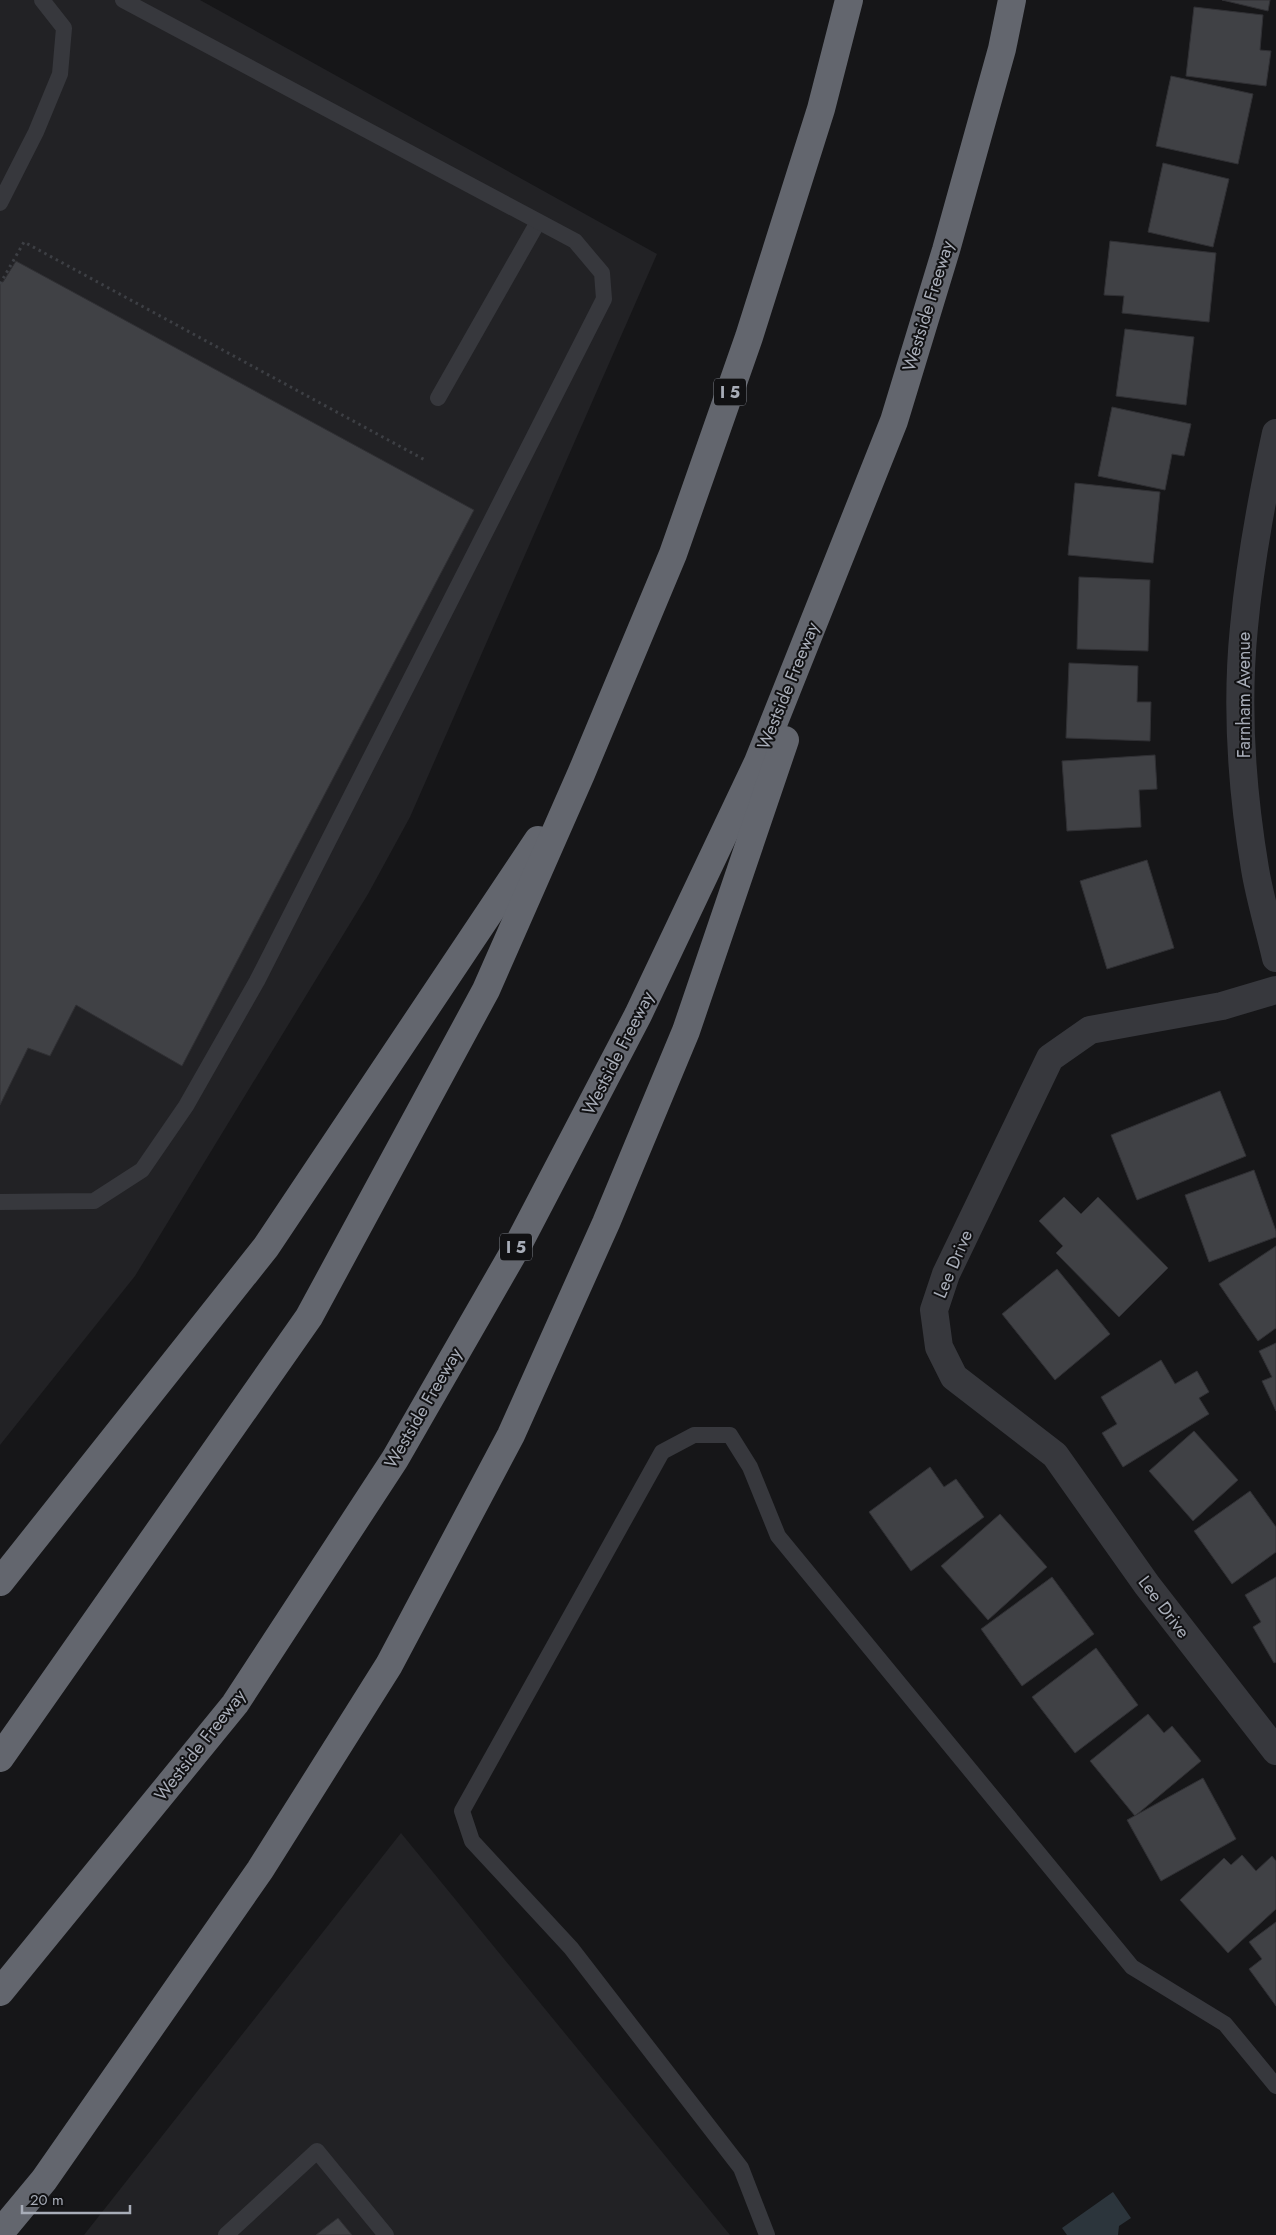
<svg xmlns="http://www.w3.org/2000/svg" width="1276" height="2235" font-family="Jost,sans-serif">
<rect width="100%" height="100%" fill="#161618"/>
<!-- built -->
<g fill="#222225">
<path d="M0,0H200L657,254L410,817L368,894L135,1276L0,1445Z"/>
<path d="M401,1833L730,2235H84Z"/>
</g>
<!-- water -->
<path fill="#2c353c" d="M1113,2192L1131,2218L1119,2226L1118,2235H1067L1062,2228Z"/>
<!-- building -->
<g fill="#404145" stroke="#303034">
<path d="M1222,0H1270L1268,11Z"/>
<path d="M1194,7L1263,15L1260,50L1271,51L1266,86L1186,76Z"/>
<path d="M1171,76L1253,94L1238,164L1156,146Z"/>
<path d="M1163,163L1229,179L1213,247L1148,232Z"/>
<path d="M1110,241L1216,253L1209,322L1122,313L1124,296L1104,295Z"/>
<path d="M16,261L474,510L182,1066L76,1005L50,1056L28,1048L0,1105V282H3Z"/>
<path d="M1125,329L1194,337L1186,405L1116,396Z"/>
<path d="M1112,407L1191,424L1184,456L1172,454L1165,490L1098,476Z"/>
<path d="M1075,483L1160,492L1153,563L1068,555Z"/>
<path d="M1079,577L1150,580L1148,651L1077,649Z"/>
<path d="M1069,663L1138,666L1137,702H1151L1150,741L1066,738Z"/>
<path d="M1155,755L1157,789L1139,790L1141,827L1067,831L1062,761Z"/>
<path d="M1147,860L1174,948L1107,969L1080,881Z"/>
<path d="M1220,1091L1246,1156L1137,1200L1111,1135Z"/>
<path d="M1254,1170L1276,1231V1237L1209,1262L1185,1195Z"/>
<path d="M1064,1197L1081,1214L1098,1197L1168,1268L1119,1317L1056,1253L1063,1246L1039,1221Z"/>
<path d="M1276,1246V1328L1258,1341L1219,1284Z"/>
<path d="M1057,1269L1110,1334L1055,1380L1002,1314Z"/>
<path d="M1276,1343V1411L1262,1381L1272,1377L1259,1351Z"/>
<path d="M1161,1360L1175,1384L1197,1371L1209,1392L1199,1398L1209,1414L1123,1467L1102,1433L1117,1424L1101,1397Z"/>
<path d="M1194,1431L1238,1480L1193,1521L1149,1471Z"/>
<path d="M930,1467L944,1487L956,1479L984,1517L911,1571L869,1512Z"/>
<path d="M1250,1491L1276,1527V1552L1232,1584L1194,1531Z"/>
<path d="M1000,1514L1047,1567L988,1620L941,1566Z"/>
<path d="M1052,1577L1094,1634L1022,1686L981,1629Z"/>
<path d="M1276,1577V1662L1274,1663L1253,1627L1261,1622L1245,1595Z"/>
<path d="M1096,1648L1138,1705L1075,1753L1032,1697Z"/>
<path d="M1148,1714L1164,1733L1172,1726L1201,1761L1135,1816L1090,1761Z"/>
<path d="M1203,1778L1236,1839L1161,1881L1127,1820Z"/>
<path d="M1242,1855L1256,1871L1272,1856L1276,1861V1909L1228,1953L1180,1900L1224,1858L1231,1865Z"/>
<path d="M1276,1922V2006L1249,1969L1262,1959L1249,1942Z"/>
<path d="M338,2218L352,2235H316L326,2227Z"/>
</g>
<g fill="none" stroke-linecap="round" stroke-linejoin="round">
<!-- path -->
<path stroke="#3d3f44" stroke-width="3" stroke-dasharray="2.5 4" stroke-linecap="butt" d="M0,284L24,242L425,460"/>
<!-- service -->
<g stroke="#37383d" stroke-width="16">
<path d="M0,203L36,132L60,74L64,28L42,0"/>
<path d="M438,398L538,222"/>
<path d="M0,1202L94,1201L142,1170L186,1106L257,981L604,299L602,273L575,241L123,0"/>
<path d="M226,2235L317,2151L386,2235"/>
<path d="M767,2235L741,2168L571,1948L472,1841L462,1811L662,1452L694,1435H730L750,1467L778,1536L1132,1967L1225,2024L1276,2086"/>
</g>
<!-- minor -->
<path stroke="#37383d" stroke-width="28" d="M1276,990L1222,1006L1090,1030L1050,1058L946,1274L934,1310L939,1347L954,1377L1055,1455L1147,1585L1276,1751"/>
<!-- tertiary -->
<path stroke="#37383d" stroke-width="28" d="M1276,433C1262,497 1250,562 1244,627C1236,706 1242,791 1255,869C1260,899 1269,928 1276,958"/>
<!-- motorway -->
<g stroke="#63666e" stroke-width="28">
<path d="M0,1582L266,1247L538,840"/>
<path d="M0,1758L309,1317L486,990L581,774L673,554L749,337L821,109L849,0"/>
<path d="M0,1992L235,1704L395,1459L519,1243L638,1015L758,762L894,421L946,250L1002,49L1012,0"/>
<path d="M0,2233L44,2180L260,1870L389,1665L511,1435L606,1223L686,1031L785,740"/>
</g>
</g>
<g text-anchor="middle" stroke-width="4" stroke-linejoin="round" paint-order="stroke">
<!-- shield labels -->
<g fill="#111113" stroke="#7b7e86" stroke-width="1">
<rect x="714" y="378.5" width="32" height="27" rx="4"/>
<rect x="500" y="1233.5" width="32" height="27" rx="4"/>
</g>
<g font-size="16" font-weight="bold" fill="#a8adb8">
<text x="730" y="398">I 5</text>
<text x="516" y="1253">I 5</text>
</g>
<!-- street labels -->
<g font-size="18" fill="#a8adb8" stroke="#111113">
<text transform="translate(928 306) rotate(-73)" y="6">Westside Freeway</text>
<text transform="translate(788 686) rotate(-68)" y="6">Westside Freeway</text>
<text transform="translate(1244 695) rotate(-90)" y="6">Farnham Avenue</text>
<text transform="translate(618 1053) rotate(-63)" y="6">Westside Freeway</text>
<text transform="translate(953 1264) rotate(-67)" y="6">Lee Drive</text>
<text transform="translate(423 1408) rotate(-60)" y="6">Westside Freeway</text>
<text transform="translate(1164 1607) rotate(53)" y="6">Lee Drive</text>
<text transform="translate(200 1745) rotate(-52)" y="6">Westside Freeway</text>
</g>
</g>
<!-- scale -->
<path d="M22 2205v8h108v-8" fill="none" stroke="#a8adb8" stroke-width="2.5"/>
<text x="30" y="2205" font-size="15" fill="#a8adb8" stroke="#111113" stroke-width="4" paint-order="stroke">20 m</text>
</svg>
